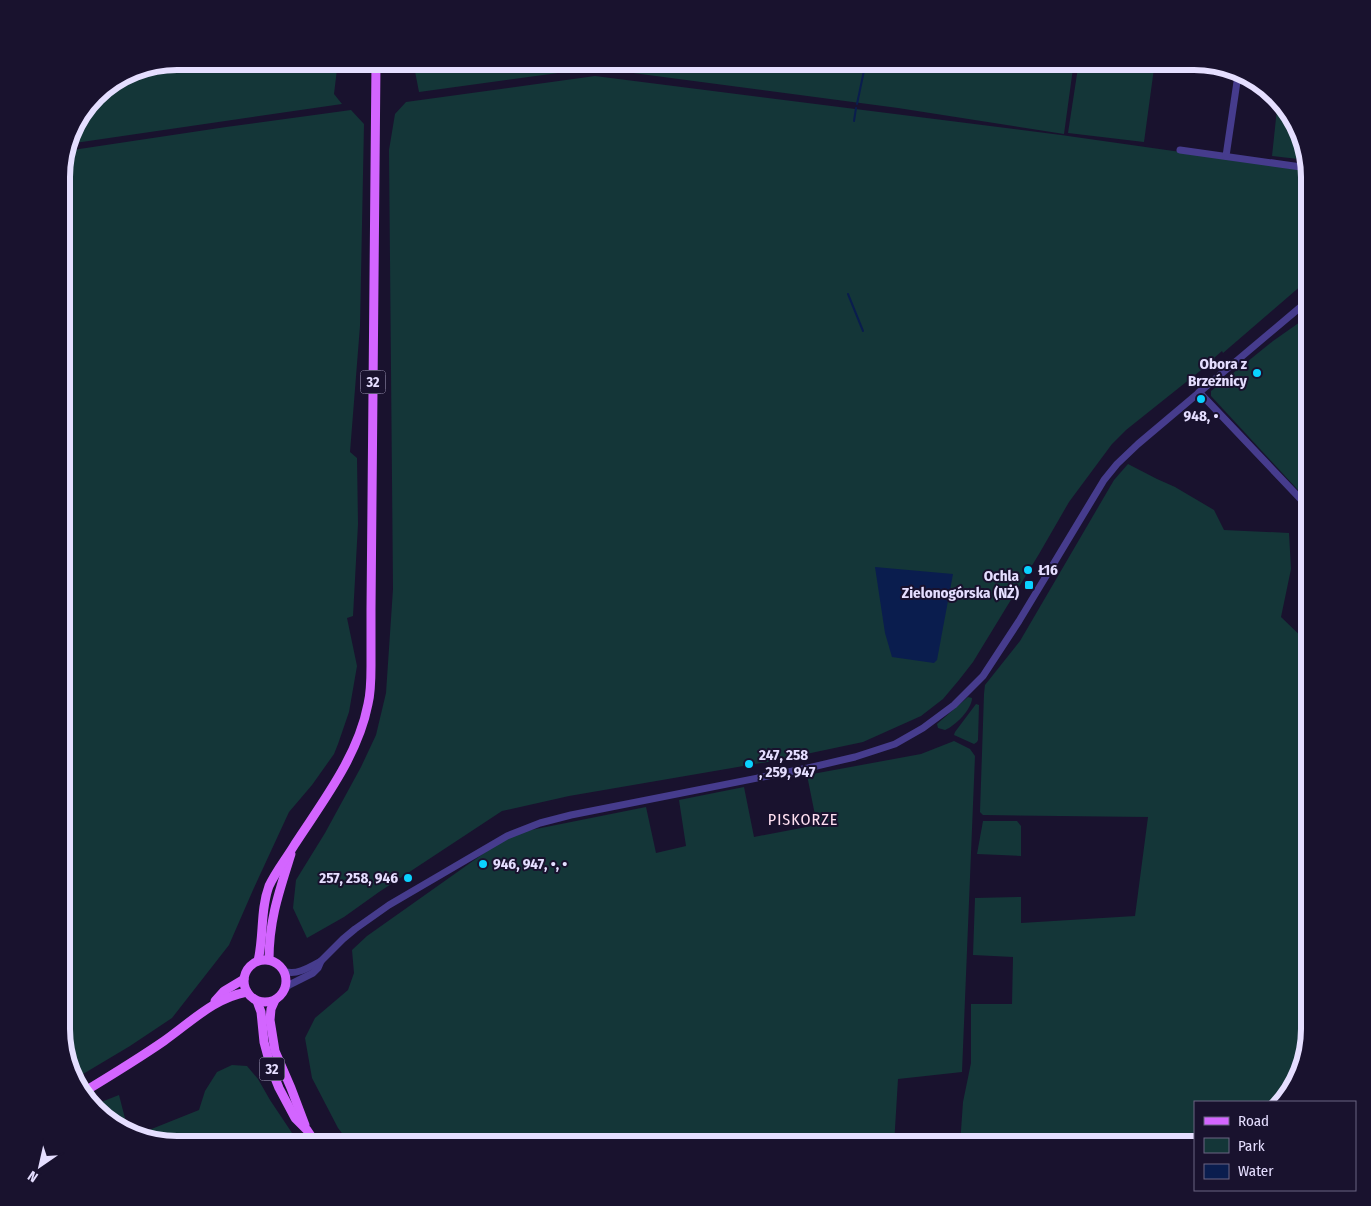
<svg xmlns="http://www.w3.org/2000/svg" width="1371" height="1206" font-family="'Fira Sans Condensed',sans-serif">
<rect width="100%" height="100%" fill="#19122e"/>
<!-- green -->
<g fill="#143638">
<path d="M177,61H338L334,94L342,104L68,144L73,125L100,90L133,70Z"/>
<path d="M413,61H1074L1064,134L898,108L595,68L419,92Z"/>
<path d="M1079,61H1155L1144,142L1068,133Z"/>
<path d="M595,76L1061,135L1308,170L1310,177V278L1223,353L1222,351L1214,358L1215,359L1126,430L1112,444L1069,502L1039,554L973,662L959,680L943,699L921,716L863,742L773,761L569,796L502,811L379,892L344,917L307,938L293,908L296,880L325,833L361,767L376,735L386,693L393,589L389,150L395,114L406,102Z"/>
<path d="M1277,109L1287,111L1301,132L1307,160L1272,156Z"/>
<path d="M351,110L364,124L360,326L350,452L357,458L358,524L353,616L347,618L357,666L349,712L338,744L334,754L312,785L289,812L253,890L229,945L172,1018L130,1046L73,1080L61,1037L62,169L66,151L226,127Z"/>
<path d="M1310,315V503L1211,396V391L1273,341Z"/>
<path d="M1128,464L1157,479L1175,487L1214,510L1224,530L1289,533L1291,569L1281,617L1310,645V1037L1301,1074L1282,1102H1195V1145H960L963,1102L971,1063V1004H1012L1013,957L973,955L975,898L1021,897V923L1135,916L1148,817L983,815L980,812L984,694L985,685L1020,641L1114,480Z"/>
<path d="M968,697L972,698C972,709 955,726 945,730L938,728L937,724Z"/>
<path d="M976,704L979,705L978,740L977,742L974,744L954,735L955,732Z"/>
<path d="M954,741L970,749L975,756L962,1072L898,1079L894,1145H351L338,1128L312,1078L305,1038L315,1018L348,990L354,973L352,950L367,936L511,834L646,807L656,853L686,846L679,800L744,787L754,837L817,825L807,775L921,754Z"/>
<path d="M983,821H1017L1021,826V856L977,854Z"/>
<path d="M232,1065L247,1066L258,1079L270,1100L300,1145H176L134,1136L199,1110L205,1091L217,1072Z"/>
<path d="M119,1095L129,1134L95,1111L91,1106Z"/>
</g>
<!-- water -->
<path fill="#0a1d4e" d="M875,567L953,574L937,660L934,663L892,657L885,633Z"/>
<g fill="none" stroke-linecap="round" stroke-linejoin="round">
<!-- stream -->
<g stroke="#0a1d4e" stroke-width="2">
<path d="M857,104L866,61"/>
<path d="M854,121L856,108"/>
<path d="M848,294L863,331"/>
</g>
<!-- minor -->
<g stroke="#463c8d" stroke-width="7">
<path d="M1180,150L1308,168"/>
<path d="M1226,156L1238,75"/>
<path d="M1199,392L1310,509"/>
<path d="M284,971C296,976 310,967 321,961"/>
<path d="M286,988L289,985L313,973L318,968L321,961L343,939L355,929L389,905L507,836L540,823L571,815L808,768L855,757L895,744L923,728L954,705L983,676L1019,621L1104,480L1117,464L1138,444L1310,299"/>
</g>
<!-- major -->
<g stroke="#d365ff" stroke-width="9">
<circle cx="265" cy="981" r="21"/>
<path d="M269,960C269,920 279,892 291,854"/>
<path d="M258,961C264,936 260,910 269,886C276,871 286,859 295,844C323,801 358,756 368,704C371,692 371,679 371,666C371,647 371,628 371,610L376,61"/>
<path d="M275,1000L271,1009L270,1020L275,1051L291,1088L305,1125"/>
<path d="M215,1001L224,991L244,979"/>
<path d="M257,1001L261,1012L264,1042L271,1068L279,1088L295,1118L307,1130L317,1145"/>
<path d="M82,1093C110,1076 138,1059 164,1041C191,1022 214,998 247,992"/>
</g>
</g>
<!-- markers -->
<g fill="#0ad2ff" stroke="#19122e" stroke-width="2">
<circle cx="1257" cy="373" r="5"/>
<circle cx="1201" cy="399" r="5"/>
<circle cx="1028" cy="570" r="5"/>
<rect x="1024" y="580" width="10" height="10" rx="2.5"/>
<circle cx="749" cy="764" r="5"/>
<circle cx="483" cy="864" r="5"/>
<circle cx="408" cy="878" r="5"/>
</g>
<g text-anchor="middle" stroke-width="4" stroke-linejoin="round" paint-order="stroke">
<!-- shield labels -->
<g fill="#19122e" stroke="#a8a1c0" stroke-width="1">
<rect x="360.5" y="370.5" width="25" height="23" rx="4"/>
<rect x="259.5" y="1057.5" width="25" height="23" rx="4"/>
</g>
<g font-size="14" font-weight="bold" fill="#e5deff">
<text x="373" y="387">32</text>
<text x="272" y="1074">32</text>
</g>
<!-- poi labels -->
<g font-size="15" font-weight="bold" fill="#e5deff" stroke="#19122e" text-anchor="end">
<text x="1247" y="369">Obora z<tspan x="1247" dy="17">Brzeźnicy</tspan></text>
<text x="1201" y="421" text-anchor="middle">948, •</text>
<text x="1038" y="575" text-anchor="start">Ł16</text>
<text x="1019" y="581">Ochla<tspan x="1019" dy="17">Zielonogórska (NŻ)</tspan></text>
<text x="759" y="760" text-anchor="start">247, 258<tspan x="759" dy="17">, 259, 947</tspan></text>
<text x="493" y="869" text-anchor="start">946, 947, •, •</text>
<text x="398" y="883">257, 258, 946</text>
</g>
<!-- neighbourhood labels -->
<g font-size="16" letter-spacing="1" fill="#ffe0f1" stroke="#19122e">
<text x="803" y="825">PISKORZE</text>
</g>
</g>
<!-- crop -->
<path d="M0 0H1371V1206H0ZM177 70H1194A107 107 0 0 1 1301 177V1029A107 107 0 0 1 1194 1136H177A107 107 0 0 1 70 1029V177A107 107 0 0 1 177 70Z" fill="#19122e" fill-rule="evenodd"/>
<path fill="none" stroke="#e5deff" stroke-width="6" d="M177 70H1194A107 107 0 0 1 1301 177V1029A107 107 0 0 1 1194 1136H177A107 107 0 0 1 70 1029V177A107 107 0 0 1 177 70Z"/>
<!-- legend -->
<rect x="1194" y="1101" width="162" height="90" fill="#19122e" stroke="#6b6482"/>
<rect x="1204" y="1117" width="25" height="8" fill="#d365ff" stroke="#6b6482"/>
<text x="1238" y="1126" font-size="15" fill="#e5deff">Road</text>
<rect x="1204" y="1138" width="25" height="15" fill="#143638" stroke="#6b6482"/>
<text x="1238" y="1151" font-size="15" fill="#e5deff">Park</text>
<rect x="1204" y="1164" width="25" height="15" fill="#0a1d4e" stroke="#6b6482"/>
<text x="1238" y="1176" font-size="15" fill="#e5deff">Water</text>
<!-- north arrow -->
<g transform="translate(40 1166) rotate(214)" stroke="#19122e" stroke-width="4" paint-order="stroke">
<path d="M0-4L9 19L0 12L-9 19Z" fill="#e5deff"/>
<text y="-8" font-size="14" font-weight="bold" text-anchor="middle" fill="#e5deff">N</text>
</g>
</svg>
